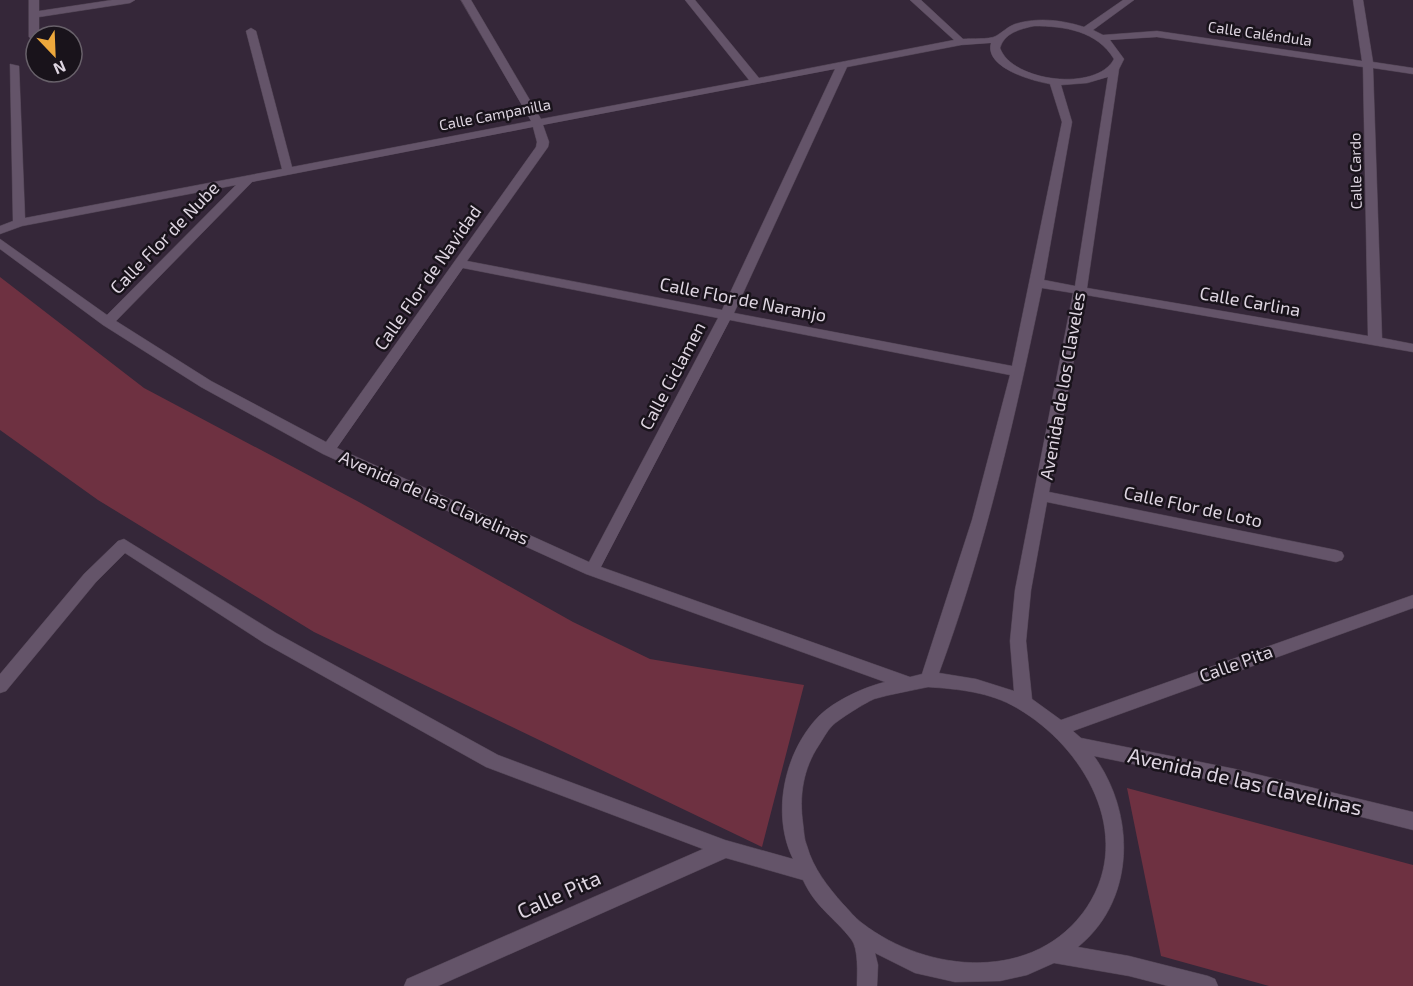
<svg xmlns="http://www.w3.org/2000/svg" width="1413" height="986" font-family="'Exo 2',sans-serif">
<rect width="100%" height="100%" fill="#352739"/>
<!-- green -->
<g fill="#6e3141">
<path d="M0,277L144,388L359,502L573,622L650,659L804,685L762,847L314,632L98,500L0,430Z"/>
<path d="M1127,788L1413,865V986H1269L1161,956Z"/>
</g>
<g fill="none" stroke-linecap="round" stroke-linejoin="round">
<!-- minor casing -->
<g stroke="#4f4252" stroke-width="1">
<g id="minor">
<path d="M29,0H39V11L112,0H135L130,3L39,17V36H36L34,40L29,37Z"/>
<path d="M461,0H471L541,119L749,80L685,0H695L759,78L954,40L910,0H921L963,39C972,38 988,40 996,36C1003,32 1007,27 1015,24C1038,17 1062,20 1084,27L1123,0H1134L1093,30L1103,35L1157,31L1362,61L1353,0H1363L1373,62L1413,68V74L1373,68L1382,338L1413,344V352L1086,295L1049,492L1336,550L1342,552L1344,556L1342,560L1336,562L1047,502L1031,590L1026,641L1032,699L1061,720L1413,595V608L1073,731L1081,738L1235,769L1413,812V830L1235,785L1094,756C1136,814 1136,900 1078,947L1129,956L1208,976L1215,979L1218,986H1168L1129,976L1054,963L1027,975L1000,981L955,982L915,973L875,953L878,965L877,986H857C857,974 859,949 851,939C834,917 816,908 803,880L726,858L438,986H404L407,979L703,849L486,767L264,643L125,553L96,582L6,691L0,693V674L84,574L118,541L124,539L276,633L498,755L725,840L793,859C771,814 784,752 819,716C834,701 864,687 885,682L586,574L323,454L201,387L103,325L0,249V239L107,315L236,185L22,226L0,234V226L13,221L10,64L19,66L25,218L282,169L246,31L251,28L256,31L292,167L531,121ZM1034,26C1065,26 1097,31 1114,59C1097,92 1012,82 1000,48C1004,33 1020,29 1034,26ZM1157,37L1363,67L1368,336L1087,288L1119,69L1124,59L1110,40ZM991,43C984,68 1033,81 1050,84L1062,122L1012,366L734,313L847,67L961,45ZM835,69L722,310L467,261L548,147L549,142L543,125ZM1108,77L1075,286L1044,280L1072,122L1061,85L1087,83ZM533,127L537,142L536,147L326,442L211,381L116,321L252,182ZM463,268L718,318L589,562L337,448ZM1042,288L1073,293L1015,590L1010,641L1014,691L976,679L939,673C985,549 1015,418 1042,288ZM730,320L1010,375L972,520L922,674L910,677L601,567ZM928,687C958,689 990,692 1017,708C1084,747 1135,834 1087,907C1036,983 928,974 862,923C855,918 849,910 843,904C828,887 813,868 807,846C804,839 804,831 803,824C799,796 803,769 819,745C823,739 827,731 832,726C839,719 865,703 874,699C891,694 910,691 928,687Z"/>
</g>
</g>
<!-- minor -->
<use href="#minor" fill="#645469" fill-rule="evenodd"/>
</g>
<g text-anchor="middle" stroke-width="5" stroke-linejoin="round" paint-order="stroke">
<!-- far-street labels -->
<g font-size="15" fill="#ded5e1" stroke="#19131b">
<text transform="translate(1260 34) rotate(8)" y="5">Calle Caléndula</text>
<text transform="translate(495 115) rotate(-11)" y="5">Calle Campanilla</text>
<text transform="translate(1356 171) rotate(-91)" y="5">Calle Cardo</text>
</g>
<!-- street labels -->
<g font-size="18" fill="#ded5e1" stroke="#19131b">
<text transform="translate(165 238) rotate(-46)" y="6">Calle Flor de Nube</text>
<text transform="translate(428 278) rotate(-55)" y="6">Calle Flor de Navidad</text>
<text transform="translate(743 300) rotate(11)" y="6">Calle Flor de Naranjo</text>
<text transform="translate(1250 302) rotate(10)" y="6">Calle Carlina</text>
<text transform="translate(673 376) rotate(-62)" y="6">Calle Ciclamen</text>
<text transform="translate(1063 386) rotate(-80)" y="6">Avenida de los Claveles</text>
<text transform="translate(434 498) rotate(24)" y="6">Avenida de las Clavelinas</text>
<text transform="translate(1193 507) rotate(12)" y="6">Calle Flor de Loto</text>
<text transform="translate(1236 664) rotate(-20)" y="6">Calle Pita</text>
</g>
<!-- near-street labels -->
<g font-size="21" fill="#ded5e1" stroke="#19131b">
<text transform="translate(1245 782) rotate(13)" y="7">Avenida de las Clavelinas</text>
<text transform="translate(559 895) rotate(-24)" y="7">Calle Pita</text>
</g>
</g>
<!-- north arrow -->
<g transform="translate(54 54) rotate(157)"><circle r="28" fill="#19131b" stroke="#68616a" stroke-width="1.5"/>
<path d="M0-4.5L10 22L0 15L-10 22Z" fill="#eea83c"/>
<text y="-9" font-size="16" font-weight="bold" text-anchor="middle" fill="#ded5e1">N</text>
</g>
</svg>
